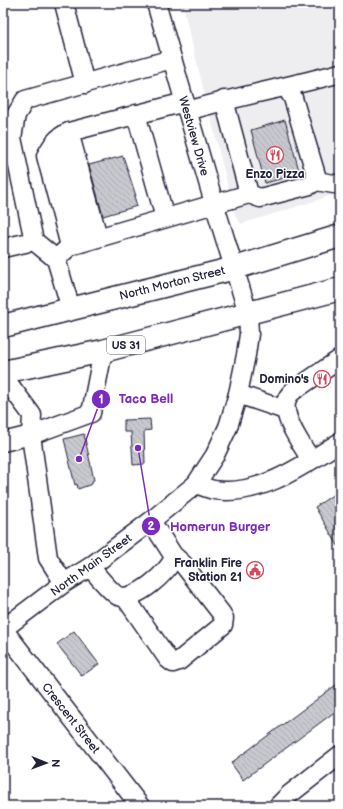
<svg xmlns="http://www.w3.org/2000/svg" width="343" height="809" font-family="'Balsamiq Sans',sans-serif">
<defs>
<pattern id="building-back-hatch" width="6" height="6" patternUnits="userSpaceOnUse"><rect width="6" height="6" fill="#c8c8cf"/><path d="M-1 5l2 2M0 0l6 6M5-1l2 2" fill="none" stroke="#acacb3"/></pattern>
</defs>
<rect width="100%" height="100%" fill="#fff"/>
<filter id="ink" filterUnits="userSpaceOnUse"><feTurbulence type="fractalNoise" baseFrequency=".025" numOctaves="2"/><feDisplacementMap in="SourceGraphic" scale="8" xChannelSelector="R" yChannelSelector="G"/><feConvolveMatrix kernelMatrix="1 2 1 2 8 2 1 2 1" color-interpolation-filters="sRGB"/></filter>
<g filter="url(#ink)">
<!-- built -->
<path fill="#eeeef1" d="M182,3H340V193L241,224L235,215Z"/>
<!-- building -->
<g fill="url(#building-back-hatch)" stroke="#22223b">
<path d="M285,120L300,174L265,183L251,130Z"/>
<path d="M123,156L136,196H134L137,206L103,216L89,165Z"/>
<path d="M150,419L151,430L144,431L145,464L133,465L131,432H124V420Z"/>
<path d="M84,434L94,480L92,481V484L78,489L77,484L75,485L64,439Z"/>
<path d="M340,490V549L315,507Z"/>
<path d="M74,631L99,664L82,676L57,644Z"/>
<path d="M340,682V708L243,780L231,763Z"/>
</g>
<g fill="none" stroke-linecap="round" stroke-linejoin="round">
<!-- minor casing -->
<g stroke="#22223b" stroke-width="21">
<g id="minor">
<path d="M64,3L85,84"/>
<path d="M224,100L249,194L260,198L310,185L316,181V175L293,98L286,87"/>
<path d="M187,111C238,96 289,87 340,73"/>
<path d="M136,114L165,218"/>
<path d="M69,132L98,237"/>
<path d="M57,140L83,242"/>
<path d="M316,181L340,185"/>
<path d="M34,241L56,259L71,309"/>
<path d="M70,246L46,156C52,145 57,137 69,132L185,102"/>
<path d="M3,248L34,241L12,138L16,115L25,100L172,59"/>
<path d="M56,259L70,246L249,194"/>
<path d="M3,376L32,415L31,435L91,413L103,351"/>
<path d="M238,394L285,410"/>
<path d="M3,442L31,435L48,558L64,583"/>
<path d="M311,460C303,446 280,416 287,399C288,396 291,393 293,391L340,359"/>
<path d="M196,484C202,486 208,489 214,490C259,497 304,465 340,442"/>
<path d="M90,567C95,573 112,593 118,596C135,602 169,572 174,557"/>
<path d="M125,597L168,659L173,663L179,661L223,625L224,618L221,613L183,564L173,555L151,521"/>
<path d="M3,629L64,583L90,567L151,521L196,484L215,455L228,427L238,394L246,355L249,334L248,313L214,203L156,3"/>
<path d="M3,629L140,806"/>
<path d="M278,806L290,794L340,755"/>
</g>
</g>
<!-- major casing -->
<g stroke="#22223b" stroke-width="25">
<g id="major">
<path d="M3,326L235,268L340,236"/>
<path d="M3,372L103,351L340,289"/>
</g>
</g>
<!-- minor -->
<use href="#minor" stroke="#fff" stroke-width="18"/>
<!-- major -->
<use href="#major" stroke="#fff" stroke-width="22"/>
</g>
</g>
<!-- icons -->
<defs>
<g id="restaurant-ring" transform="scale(0.9)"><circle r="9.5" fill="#fff" stroke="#d1495b" stroke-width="1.5"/><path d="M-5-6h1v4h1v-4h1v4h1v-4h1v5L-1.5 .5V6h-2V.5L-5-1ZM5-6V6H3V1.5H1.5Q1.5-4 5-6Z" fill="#d1495b"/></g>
<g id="civic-ring" transform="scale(0.9)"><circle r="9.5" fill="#fff" stroke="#d1495b" stroke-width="1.5"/><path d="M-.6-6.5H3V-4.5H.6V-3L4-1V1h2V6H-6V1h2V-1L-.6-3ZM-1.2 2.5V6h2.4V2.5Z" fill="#d1495b"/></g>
</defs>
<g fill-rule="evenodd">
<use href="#restaurant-ring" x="275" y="155"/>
<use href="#restaurant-ring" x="322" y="379"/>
<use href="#civic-ring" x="255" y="570"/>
</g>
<g text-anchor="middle" stroke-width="3" stroke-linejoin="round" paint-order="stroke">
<!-- shield labels -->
<rect fill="#fff" stroke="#646476" stroke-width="1" x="107" y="336" width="38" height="18" rx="3"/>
<g font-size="11" font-weight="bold" fill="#22223b">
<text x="126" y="349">US 31</text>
</g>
<!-- street labels -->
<g font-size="12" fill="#22223b" stroke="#fff">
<text transform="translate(194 136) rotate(74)" y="4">Westview Drive</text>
<text transform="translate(172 283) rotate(-14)" y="4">North Morton Street</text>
<text transform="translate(91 565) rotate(-36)" y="4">North Main Street</text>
<text transform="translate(71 718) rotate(52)" y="4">Crescent Street</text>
</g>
<!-- poi labels -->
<g font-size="12" font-weight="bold" fill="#22223b" stroke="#fff" text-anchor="end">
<text x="275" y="178" text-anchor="middle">Enzo Pizza</text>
<text x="309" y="383">Domino's</text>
<text x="242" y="567">Franklin Fire<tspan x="242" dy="14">Station 21</tspan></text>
</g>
</g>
<!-- callouts -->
<path fill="none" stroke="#7b2cbf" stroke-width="1.5" d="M79 459L101 399M138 448L151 526"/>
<g fill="#7b2cbf" stroke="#fff" stroke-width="1.5">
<circle cx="79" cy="459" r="4"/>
<circle cx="138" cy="448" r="4"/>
<circle cx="101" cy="399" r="10"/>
<circle cx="151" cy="526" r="10"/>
</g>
<g font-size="12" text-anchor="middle" font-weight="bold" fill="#fff">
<text x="101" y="403">1</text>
<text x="151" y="530">2</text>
</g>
<g font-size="13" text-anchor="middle" font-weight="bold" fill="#7b2cbf" stroke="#fff" stroke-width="3" stroke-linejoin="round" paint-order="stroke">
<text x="146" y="403">Taco Bell</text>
<text x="220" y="531">Homerun Burger</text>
</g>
<!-- margin -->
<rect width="343" height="809" fill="none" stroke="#fff" stroke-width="16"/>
<rect x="8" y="8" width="327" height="793" fill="none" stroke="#22223b" stroke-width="1.5" filter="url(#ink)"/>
<!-- north arrow -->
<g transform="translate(46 763) rotate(91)" stroke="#ffffff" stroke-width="3" paint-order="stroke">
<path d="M0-3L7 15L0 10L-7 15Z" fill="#22223b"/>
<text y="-6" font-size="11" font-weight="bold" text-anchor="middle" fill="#22223b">N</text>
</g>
</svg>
